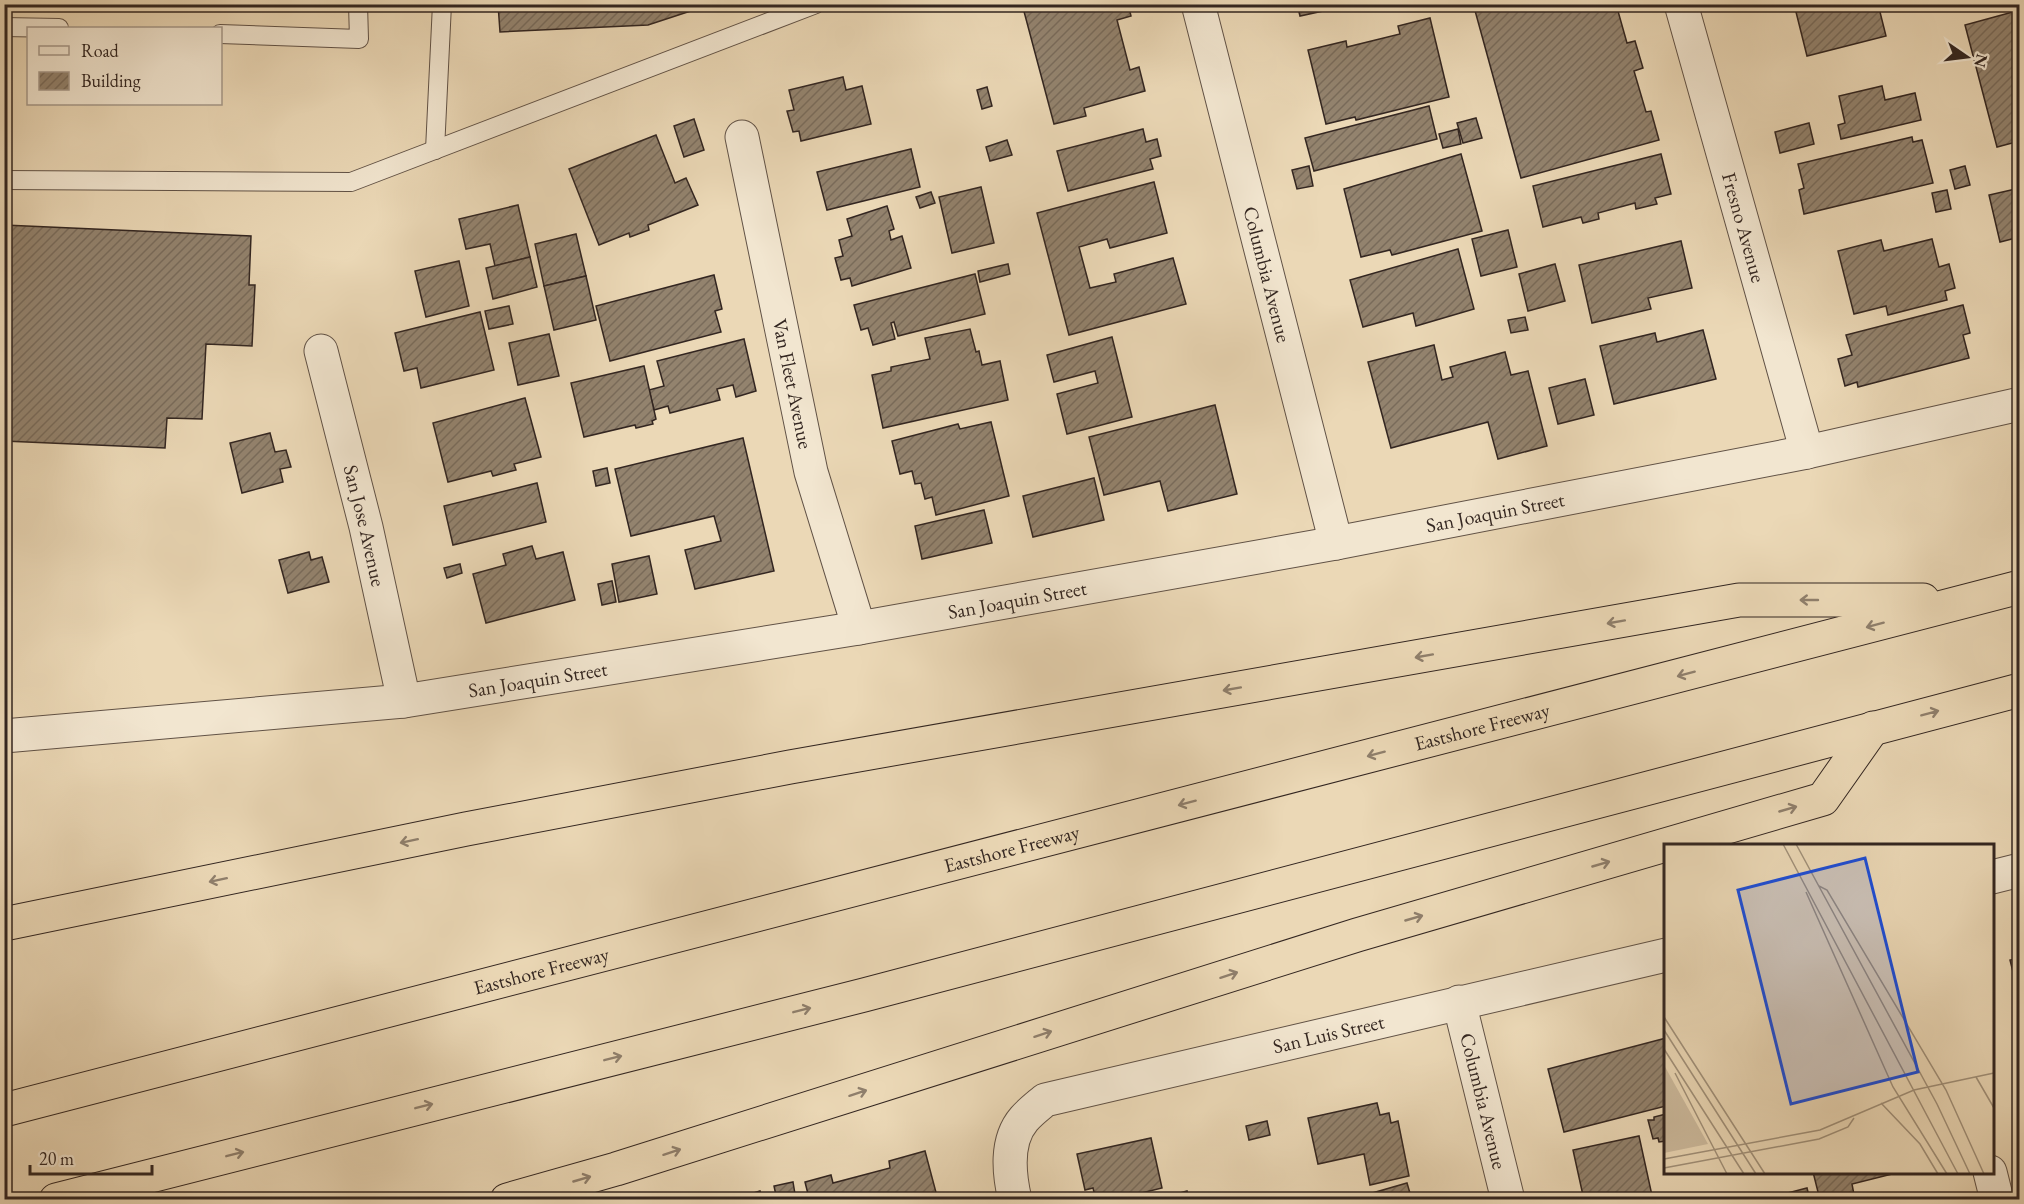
<svg xmlns="http://www.w3.org/2000/svg" width="2024" height="1204" font-family="'EB Garamond',serif">
<defs>
<pattern id="building-hatch" width="6" height="6" patternUnits="userSpaceOnUse" patternTransform="scale(1.5)"><rect width="6" height="6" fill="#93836e"/><path d="M-1 1l2-2M0 6l6-6M5 7l2-2" fill="none" stroke="#796b5a"/></pattern>
</defs>
<rect width="100%" height="100%" fill="#ebd8b6"/>
<filter id="stains"><feTurbulence type="fractalNoise" baseFrequency=".00333" numOctaves="4"/><feColorMatrix values="0 0 0 0 .2 0 0 0 0 .09 0 0 0 0 .02 0 0 0 .5 -.17"/></filter>
<radialGradient id="worn" r=".72"><stop offset=".6" stop-color="#630" stop-opacity="0"/><stop offset="1" stop-color="#630" stop-opacity=".3"/></radialGradient>
<!-- building -->
<g fill="url(#building-hatch)" stroke="#332621" stroke-width="1.5">
<path d="M498,4H712L648,25L500,32Z"/>
<path d="M1022,4H1128L1131,16L1117,20L1130,70L1139,67L1145,91L1084,108L1086,116L1054,124Z"/>
<path d="M1297,4H1355L1300,16Z"/>
<path d="M1482,4H1616L1627,43L1635,41L1643,68L1634,71L1646,112L1651,111L1659,140L1521,178L1474,7Z"/>
<path d="M1794,4H1878L1886,36L1807,56Z"/>
<path d="M2020,10V141L1997,147L1965,25Z"/>
<path d="M1430,18L1449,97L1356,120L1355,117L1326,124L1308,50L1346,41L1347,47L1400,34L1398,26Z"/>
<path d="M843,77L846,90L862,86L871,124L801,141L799,131L793,132L787,111L794,110L789,90Z"/>
<path d="M1882,86L1885,100L1915,93L1921,120L1841,139L1838,125L1845,123L1839,96Z"/>
<path d="M987,87L992,106L982,109L977,90Z"/>
<path d="M1429,106L1437,139L1314,171L1305,138Z"/>
<path d="M1476,118L1482,138L1463,143L1457,123Z"/>
<path d="M694,119L704,150L684,157L674,126Z"/>
<path d="M1809,123L1814,144L1780,153L1775,132Z"/>
<path d="M1143,129L1146,142L1157,139L1161,156L1150,159L1153,169L1068,191L1057,151Z"/>
<path d="M1458,129L1461,144L1443,148L1439,134Z"/>
<path d="M656,135L675,183L686,178L698,205L648,225L649,230L630,237L629,233L599,245L569,169Z"/>
<path d="M1912,137L1913,142L1922,140L1933,183L1804,214L1799,190L1804,188L1798,164Z"/>
<path d="M1007,140L1012,155L990,161L986,147Z"/>
<path d="M911,149L920,187L827,210L817,172Z"/>
<path d="M1461,154L1482,231L1392,255L1390,250L1361,257L1344,189Z"/>
<path d="M1661,154L1671,194L1655,198L1657,204L1636,209L1635,203L1598,213L1599,219L1583,223L1581,217L1543,227L1533,186Z"/>
<path d="M1309,166L1313,186L1297,189L1292,170Z"/>
<path d="M1965,166L1970,185L1955,189L1950,170Z"/>
<path d="M1154,182L1167,233L1110,248L1107,239L1079,247L1090,288L1116,282L1114,274L1173,258L1186,304L1069,335L1037,213Z"/>
<path d="M981,187L994,243L952,253L939,197Z"/>
<path d="M2020,188V237L2000,242L1989,195Z"/>
<path d="M1947,190L1951,209L1936,212L1932,193Z"/>
<path d="M931,192L935,203L920,208L916,197Z"/>
<path d="M518,205L530,257L495,266L490,244L466,249L459,219Z"/>
<path d="M887,206L894,229L889,231L891,240L902,236L911,268L852,286L850,278L841,280L835,258L843,256L839,240L852,236L847,219Z"/>
<path d="M4,225L251,236L249,285H255L252,346L206,344L202,419L167,418L165,448L4,441Z"/>
<path d="M1508,230L1517,267L1481,276L1472,239Z"/>
<path d="M576,234L586,276L544,286L535,244Z"/>
<path d="M1932,239L1939,267L1949,264L1955,288L1945,291L1947,300L1888,315L1886,306L1854,314L1838,251L1881,240L1884,251Z"/>
<path d="M1681,241L1692,288L1648,298L1651,309L1592,323L1579,265Z"/>
<path d="M1458,249L1474,309L1416,326L1413,313L1363,327L1350,280Z"/>
<path d="M530,257L537,287L493,299L486,268Z"/>
<path d="M459,261L469,306L426,317L415,271Z"/>
<path d="M1008,264L1010,274L980,282L978,271Z"/>
<path d="M1555,264L1565,301L1528,311L1519,274Z"/>
<path d="M975,274L985,314L898,336L894,322L891,323L895,339L873,345L868,328L861,330L854,305Z"/>
<path d="M714,275L722,309L715,311L721,332L610,361L596,306Z"/>
<path d="M586,276L596,320L554,330L544,286Z"/>
<path d="M1963,305L1970,333L1963,335L1969,358L1858,387L1857,382L1845,386L1838,359L1852,355L1846,335Z"/>
<path d="M509,306L513,324L489,329L485,311Z"/>
<path d="M480,312L494,370L421,388L417,368L404,371L395,333Z"/>
<path d="M1525,317L1528,330L1511,333L1508,320Z"/>
<path d="M970,329L976,352L979,351L982,365L1000,361L1008,400L883,428L872,375L891,371V367L930,359L925,338Z"/>
<path d="M1703,330L1716,379L1614,404L1600,346L1655,333L1657,342Z"/>
<path d="M549,334L559,376L518,385L509,343Z"/>
<path d="M1112,337L1132,417L1067,434L1057,394L1098,383L1095,371L1054,382L1047,355Z"/>
<path d="M744,339L756,391L736,397L733,385L717,389L720,400L670,413L668,406L654,410L649,390L664,386L657,361Z"/>
<path d="M1434,345L1442,380L1453,377L1450,367L1505,352L1511,375L1528,371L1547,446L1498,459L1488,422L1391,448L1368,362Z"/>
<path d="M644,366L656,419L652,421L653,424L636,428L635,425L584,437L571,383Z"/>
<path d="M1585,379L1594,415L1558,424L1549,388Z"/>
<path d="M525,398L541,457L514,464L516,470L493,476L491,471L448,482L433,423Z"/>
<path d="M1215,405L1237,494L1168,511L1160,481L1104,495L1089,437Z"/>
<path d="M991,422L1009,496L936,515L932,497L925,499L921,483L915,484L912,471L900,474L892,441L958,424L960,429Z"/>
<path d="M270,433L275,452L286,450L291,467L280,469L283,482L242,493L230,443Z"/>
<path d="M743,438L774,571L695,589L685,550L721,541L714,516L631,536L615,469Z"/>
<path d="M607,468L610,483L596,486L593,471Z"/>
<path d="M1094,478L1104,520L1033,537L1023,496Z"/>
<path d="M537,483L546,522L453,545L444,506Z"/>
<path d="M984,510L992,543L922,559L915,526Z"/>
<path d="M532,546L536,559L563,552L575,600L486,623L473,574L506,565L503,554Z"/>
<path d="M309,552L311,560L322,557L329,582L288,593L279,560Z"/>
<path d="M649,556L657,594L619,602L612,564Z"/>
<path d="M460,564L462,573L447,578L444,568Z"/>
<path d="M612,581L616,602L602,605L598,584Z"/>
<path d="M2020,942V999L2010,960L2016,959L2013,943Z"/>
<path d="M1666,1038V1106L1564,1132L1548,1069Z"/>
<path d="M1377,1103L1380,1115L1389,1113L1391,1123L1398,1121L1409,1176L1370,1185L1364,1154L1318,1164L1308,1118Z"/>
<path d="M1666,1114V1141L1659,1142L1658,1138L1653,1139L1648,1120H1654V1117Z"/>
<path d="M1267,1121L1270,1135L1249,1140L1246,1126Z"/>
<path d="M1639,1136L1653,1200H1584L1573,1150Z"/>
<path d="M1151,1138L1162,1188L1113,1200H1096L1093,1188L1085,1190L1077,1154Z"/>
<path d="M925,1151L938,1200H806L809,1198L805,1182L831,1175L833,1183L890,1168L889,1161Z"/>
<path d="M1813,1172H1900L1852,1184L1855,1200H1820Z"/>
<path d="M793,1182L796,1200H777L774,1186Z"/>
<path d="M1407,1183L1412,1200H1348Z"/>
<path d="M1807,1188L1810,1200H1765V1199Z"/>
<path d="M760,1191L763,1200H745L744,1196Z"/>
<path d="M1187,1191L1189,1200H1176V1194Z"/>
</g>
<g fill="none" stroke-linecap="round" stroke-linejoin="round">
<!-- lane casing -->
<g stroke="#615246" stroke-width="20">
<g id="lane">
<path d="M4,27L59,28"/>
<path d="M220,34L359,39L358,4"/>
<path d="M435,150L442,4"/>
<path d="M4,180L351,182L816,4"/>
</g>
</g>
<!-- street casing -->
<g stroke="#615246" stroke-width="35">
<g id="street">
<path id="s1" d="M1198,4L1336,543"/>
<path id="s2" d="M1681,4L1807,452"/>
<path id="s3" d="M742,137L811,472L859,628"/>
<path id="s4" d="M321,351L366,527L404,701"/>
<path id="s5" d="M4,736L404,701L859,628L1336,543L1807,452L2020,404"/>
<path d="M1992,877L2020,870"/>
<path id="s6" d="M1459,1002L1508,1200"/>
<path d="M1990,1172L1997,1200"/>
<path id="s7" d="M1015,1200C1009,1174 1005,1141 1024,1119C1030,1112 1038,1106 1045,1100L1666,955"/>
</g>
</g>
<!-- highway casing -->
<g stroke="#332621" stroke-width="35">
<g id="highway">
<path d="M4,924L466,829L790,767L1739,600H1923"/>
<path id="s8" d="M4,1110L2020,587"/>
<path d="M56,1200L864,995L2020,690"/>
<path d="M507,1200L616,1169L1357,935L1823,799L1873,728"/>
</g>
</g>
<!-- lane -->
<use href="#lane" stroke="#f2e6d0" stroke-width="18"/>
<!-- street -->
<use href="#street" stroke="#f2e6d0" stroke-width="33"/>
<!-- highway -->
<use href="#highway" stroke="#ebd8b6" stroke-width="33"/>
</g>
<!-- one-way arrows -->
<defs><path id="oneway-shaft" d="M-6 0H5M1.5-3L5.5 0L1.5 3" fill="none" stroke-width="1.6" stroke-linecap="round" stroke-linejoin="round" transform="scale(1.5)"/></defs>
<g stroke="#8f7f6c">
<use href="#oneway-shaft" transform="translate(1809 600) rotate(180)"/>
<use href="#oneway-shaft" transform="translate(1616 622) rotate(170)"/>
<use href="#oneway-shaft" transform="translate(1875 625) rotate(165)"/>
<use href="#oneway-shaft" transform="translate(1424 656) rotate(170)"/>
<use href="#oneway-shaft" transform="translate(1686 674) rotate(165)"/>
<use href="#oneway-shaft" transform="translate(1232 689) rotate(170)"/>
<use href="#oneway-shaft" transform="translate(1930 713) rotate(-15)"/>
<use href="#oneway-shaft" transform="translate(1376 754) rotate(165)"/>
<use href="#oneway-shaft" transform="translate(1187 803) rotate(165)"/>
<use href="#oneway-shaft" transform="translate(1788 809) rotate(-16)"/>
<use href="#oneway-shaft" transform="translate(409 841) rotate(168)"/>
<use href="#oneway-shaft" transform="translate(1601 864) rotate(-16)"/>
<use href="#oneway-shaft" transform="translate(218 880) rotate(168)"/>
<use href="#oneway-shaft" transform="translate(1414 918) rotate(-16)"/>
<use href="#oneway-shaft" transform="translate(1229 975) rotate(-18)"/>
<use href="#oneway-shaft" transform="translate(802 1010) rotate(-14)"/>
<use href="#oneway-shaft" transform="translate(1043 1034) rotate(-18)"/>
<use href="#oneway-shaft" transform="translate(613 1058) rotate(-14)"/>
<use href="#oneway-shaft" transform="translate(858 1093) rotate(-18)"/>
<use href="#oneway-shaft" transform="translate(424 1106) rotate(-14)"/>
<use href="#oneway-shaft" transform="translate(672 1152) rotate(-18)"/>
<use href="#oneway-shaft" transform="translate(235 1154) rotate(-14)"/>
<use href="#oneway-shaft" transform="translate(582 1179) rotate(-16)"/>
</g>
<g text-anchor="middle" stroke-width="5" stroke-linejoin="round" paint-order="stroke">
<!-- street labels -->
<g font-size="20" fill="#332621" stroke="#f2e6d0">
<text dy="7" stroke="none"><textPath href="#s2" startOffset="232">Fresno Avenue</textPath></text>
<text dy="7" stroke="none"><textPath href="#s1" startOffset="279">Columbia Avenue</textPath></text>
<text dy="7" stroke="none"><textPath href="#s3" startOffset="252">Van Fleet Avenue</textPath></text>
<text dy="7" stroke="none"><textPath href="#s5" startOffset="1509">San Joaquin Street</textPath></text>
<text dy="7" stroke="none"><textPath href="#s4" startOffset="180">San Jose Avenue</textPath></text>
<text dy="7" stroke="none"><textPath href="#s5" startOffset="1023">San Joaquin Street</textPath></text>
<text dy="7" stroke="none"><textPath href="#s5" startOffset="537">San Joaquin Street</textPath></text>
<text dy="7" stroke="none"><textPath href="#s8" startOffset="1527">Eastshore Freeway</textPath></text>
<text dy="7" stroke="none"><textPath href="#s8" startOffset="1041">Eastshore Freeway</textPath></text>
<text dy="7" stroke="none"><textPath href="#s8" startOffset="555">Eastshore Freeway</textPath></text>
<text dy="7" stroke="none"><textPath href="#s7" startOffset="404">San Luis Street</textPath></text>
<text dy="7" stroke="none"><textPath href="#s6" startOffset="102">Columbia Avenue</textPath></text>
</g>
</g>
<!-- overview -->
<g transform="translate(1664 844)">
<rect width="330" height="330" fill="#ebd8b6"/>
<path d="M0,221L44,300L0,309Z" fill="#ccba9d"/>
<path fill="none" stroke="#a1917a" stroke-width="1.5" d="M119,0L294,330M132,0L273,260L306,330M155,42L163,46L282,246L320,330M142,48L229,243L283,330M0,173L101,330M0,186L92,330M0,205L80,330M11,229L63,330M312,233L330,264M217,259L256,300L274,330M0,315L156,286L250,246L330,229M0,324L155,295L184,283L190,274"/>
<path fill="#1d4ed8" fill-opacity="0.15" stroke="#1d4ed8" stroke-width="3" d="M201,14L254,228L127,260L74,46Z"/>
<rect width="330" height="330" fill="none" stroke="#332621" stroke-width="3"/>
</g>
<!-- margin -->
<rect width="2024" height="1204" fill="none" stroke="#ebd8b6" stroke-width="24"/>
<rect x="6" y="6" width="2012" height="1192" fill="none" stroke="#332621" stroke-width="3"/>
<rect x="12" y="12" width="2000" height="1180" fill="none" stroke="#332621" stroke-width="1.5"/>
<!-- legend -->
<rect x="27" y="27" width="195" height="78" fill="#f2e6d0" stroke="#a6998a" stroke-width="1.5"/>
<rect x="39" y="46" width="30" height="9" fill="#f2e6d0" stroke="#a6998a" stroke-width="1.5"/>
<text x="81" y="57" font-size="18" fill="#332621">Road</text>
<rect x="39" y="72" width="30" height="18" fill="url(#building-hatch)" stroke="#a6998a" stroke-width="1.5"/>
<text x="81" y="87" font-size="18" fill="#332621">Building</text>
<!-- north arrow -->
<g transform="translate(1967 57) rotate(104)" stroke="#f2e6d0" stroke-width="4.5" paint-order="stroke">
<path d="M0-4.5L10 22L0 15L-10 22Z" fill="#332621"/>
<text y="-9" font-size="16" font-weight="bold" text-anchor="middle" fill="#332621">N</text>
</g>
<!-- scale -->
<path d="M30 1165v9h122v-9" fill="none" stroke="#332621" stroke-width="3"/>
<text x="39" y="1165" font-size="18" fill="#332621" stroke="#f2e6d0" stroke-width="4.5" paint-order="stroke">20 m</text>
<rect width="100%" height="100%" filter="url(#stains)"/>
<rect width="100%" height="100%" fill="url(#worn)"/>
</svg>
